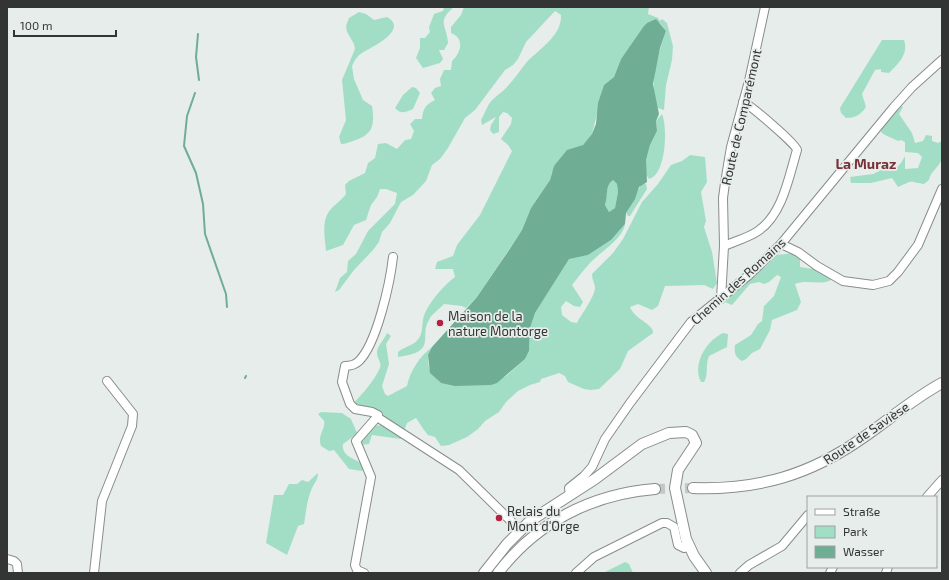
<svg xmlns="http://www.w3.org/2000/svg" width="949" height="580" font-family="'Exo 2',sans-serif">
<rect width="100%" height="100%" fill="#e7edea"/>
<!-- green -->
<g fill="#a2dec6">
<path d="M444,7H454C436,22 447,25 448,43L444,50H439L443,59L440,63L423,68L416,58L420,48V38H425L430,32L429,27L434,14L443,11Z"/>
<path d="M464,7H649L648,14L658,18L660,21L662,19L667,23L673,46L672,60L666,85L664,110L658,108C648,83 658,55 666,31L660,23H647L621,59L614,77L604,85L592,134L586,142L552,172L550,180L531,208L522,230L477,297L466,308L462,306L444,304C439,310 432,313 429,320C424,329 426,332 425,341C424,354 408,355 398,357V352C405,346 414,346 419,338C424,331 421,321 425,313C431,300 444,285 455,277L453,269H435L437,262L453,256L457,245L480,215L512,151L508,145L501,139L511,124L512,118L507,113L503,112L499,117V132L493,134L490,130L491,125L496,117L482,125L481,120C484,115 486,109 489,104C494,97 500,94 505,89C513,81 519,72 526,63C539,49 562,36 561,15L555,11L526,42L518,59L513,65L505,70L475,110L465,118L448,148L440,159L432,165L426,181L413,195L401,202L390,223L382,232L379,242L373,250L354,270L339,290L335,292L340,278L347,272L348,261L356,254L368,231L395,204L397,193L386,189H380L377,197L371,205L366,220L354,225L343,245L326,251C325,238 321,221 330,210C335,204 341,201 346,194L345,185L349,181L365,173L368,163L375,158L378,144L386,143L397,149L405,140L411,139L414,131L410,124L415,119H422C423,109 425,105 435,100L431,93L435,88L441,86L440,79L444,70H451L452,61C461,53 465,38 451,33V27L461,15Z"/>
<path d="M359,12L366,14L374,20L387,17C410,30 370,48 362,53C357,56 354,61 352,66L354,79L363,100L372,106C375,125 373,135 353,141C349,142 345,144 341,144L339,137L346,120L342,80L355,49L354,44L347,32L346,26L349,18Z"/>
<path d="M882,40H904C909,54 898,64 889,73L881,72V69L875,70L862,94L866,107C861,115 854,118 846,118L841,113L840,108Z"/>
<path d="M412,87L416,88L420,93L413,109C406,112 401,115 395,108L403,95Z"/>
<path d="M901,106L903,107L899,114L912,133L915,143L923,141L926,135L932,136V141L938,143L942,141C942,147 944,156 941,161C938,168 930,172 929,180L924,184C906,181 914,180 898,187L892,178L871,183H851L850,177L873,174L887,167L896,168L901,163L905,156V169L918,168L922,157L918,153L905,152V142L901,140L898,141C893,138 885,136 881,132L882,127Z"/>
<path d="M662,114C668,128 666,175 649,179L645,173L646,160L650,145L657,131L656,121Z"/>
<path d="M690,155L705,157L707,182L701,192L706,221L704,227L712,252L717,283L713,289L704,285L665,286L658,306L652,310L638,304L630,307C634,319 654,324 653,333L628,351L620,369L599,389L591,390L584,389L568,382L565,376L559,373L541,379L540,382L530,385L518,391L506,402L499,412L485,421L478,429L467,437L449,445L441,446L435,437L428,435L424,430L416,418L407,423L401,439L372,435L369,444L361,445L354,436L343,444C341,457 357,459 366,466L362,471L349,469L334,450L329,451L321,446C317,435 326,428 324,421C323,419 320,417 318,414L321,412L342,413L351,419L358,435C366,430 374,423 384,426L387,424L353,404C363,393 374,381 380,368C382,362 377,359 377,353C376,347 385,339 387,333L391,336L386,344L389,364L382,386L385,394L388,396L407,386C410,371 420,356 432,347C424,362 429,373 441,383L484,385L506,376L525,359L529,351L530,328L535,313L569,258L588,255L611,240L625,224C623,239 599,253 590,263C583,270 578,278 572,285L583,302L580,307L574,306L566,301L561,307L562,315L571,322L577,323C581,315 596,295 595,287C594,282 592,279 592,274L613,253L623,239L642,202L658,184L671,165L682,161Z"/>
<path d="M613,180L617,184L618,192L615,208L609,212L605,205C607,196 606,184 613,180Z"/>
<path d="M642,183L646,184L647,189L630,216H628L626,213Z"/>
<path d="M796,253L800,256V267L826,271L831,280C821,286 807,279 795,284L801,302L797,310L772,320L770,330L760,349L752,353L746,359L742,361C735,357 734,353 735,345L751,335L758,324L762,321L764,306L774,296L781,277L777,275L769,282L764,284L759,282L750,284L732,305L725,302C732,286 754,276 767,265C770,262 772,258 776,255Z"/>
<path d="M723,333L728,334L727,347L709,356C705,365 709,374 704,382H701C692,364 706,341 723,333Z"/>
<path d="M318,473C318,480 315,482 312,488C307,499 306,512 304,524L298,526L287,555L266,543L274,495H283L289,484H297L302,480L308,482Z"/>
<path d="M625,562L629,564L633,573H603Z"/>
</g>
<!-- water -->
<path fill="#6fad95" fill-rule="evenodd" d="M656,19L666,31L660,48L653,84L659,114L656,121L657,131L650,145L646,160L647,182L639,187L635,199L626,213L625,224L611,240L588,255L569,259L535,313L530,328L529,351L525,359L497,383L491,385L455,386L441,383L430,373L428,355L432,347L477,297L507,253L522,230L531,208L550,180L554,166L567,150L583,145L592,134L596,124L598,103L604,85L614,77L621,59L644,26L647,23ZM613,180L617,184L618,192L615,208L609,212L605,205C608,196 605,185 613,180Z"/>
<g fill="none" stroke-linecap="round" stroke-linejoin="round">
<!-- stream -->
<g stroke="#6fad95" stroke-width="2">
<path d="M198,34L196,57L199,80"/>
<path d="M195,93L187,116L184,146L196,173L203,204L205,234L226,294L227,307"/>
<path d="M245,378L246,376"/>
</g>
<!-- tertiary-tunnel -->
<path stroke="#c3c8c6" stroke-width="10" stroke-dasharray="10 5" stroke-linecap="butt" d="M655,489L693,488"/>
<!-- minor casing -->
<g stroke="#888d8b" stroke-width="10">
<g id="minor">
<path d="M781,244L798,252L817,266L843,281L873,285L889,281L898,272L918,245L942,189"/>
<path d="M724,246C735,241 748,238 758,231C783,214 789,176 797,150C796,144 749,104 743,102"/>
<path d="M721,299L724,246L723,198L725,183L731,147L749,81L765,7"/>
<path d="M378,415L372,412L355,409L350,404L342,382L345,366C351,366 355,365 359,361C377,343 390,283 393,257"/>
<path d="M570,495L569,488L584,476L592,467L605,439L630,403L691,322L749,275L781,244L894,107L912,87L942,60"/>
<path d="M927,497L942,480"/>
<path d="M7,559L14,561L17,564L18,573"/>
<path d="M94,573L102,501L132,426L133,414L107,381"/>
<path d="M364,573L357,570L355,565L371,477L356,441L377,417L459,470L520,530"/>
<path d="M576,573L594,557L662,523H667L674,527L678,545L684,548L689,546"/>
<path d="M740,573L749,565L782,546L808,515"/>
<path d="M830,573L833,567"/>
<path d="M886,573L888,567"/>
</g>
</g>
<!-- tertiary casing -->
<g stroke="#888d8b" stroke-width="12">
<g id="tertiary">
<path d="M693,488C759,490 810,475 864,437C890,419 914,398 942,383"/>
<path d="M484,573L507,544L530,521L595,479L642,444L669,433L686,432L692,435L696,443L678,470L675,488L686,539L694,556L706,573"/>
<path d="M498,573C536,523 591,494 655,489"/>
</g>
</g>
<!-- minor -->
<use href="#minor" stroke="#fff" stroke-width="8"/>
<!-- tertiary -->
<use href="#tertiary" stroke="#fff" stroke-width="10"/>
</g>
<!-- markers -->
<g fill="#b42241" stroke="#e7edea" stroke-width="1.5">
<circle cx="440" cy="323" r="4"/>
<circle cx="499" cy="518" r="4"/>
</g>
<g text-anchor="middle" stroke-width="3.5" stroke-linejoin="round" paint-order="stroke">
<!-- street labels -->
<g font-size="13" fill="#333534" stroke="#e7edea">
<text transform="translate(741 117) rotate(-77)" y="5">Route de Comparémont</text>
<text transform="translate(738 281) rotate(-42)" y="5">Chemin des Romains</text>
<text transform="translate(866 433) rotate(-34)" y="5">Route de Savièse</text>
</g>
<!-- poi labels -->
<g font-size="13" fill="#333534" stroke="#e7edea" text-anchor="start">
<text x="448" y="321">Maison de la<tspan x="448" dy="15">nature Montorge</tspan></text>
<text x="507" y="516">Relais du<tspan x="507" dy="15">Mont d'Orge</tspan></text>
</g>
<!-- neighbourhood labels -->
<g font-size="14" font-weight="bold" fill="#783139" stroke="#e7edea">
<text x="866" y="169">La Muraz</text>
</g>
</g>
<!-- border -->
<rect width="949" height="580" fill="none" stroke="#333534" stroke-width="16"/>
<!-- legend -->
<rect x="807" y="496" width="130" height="72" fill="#e7edea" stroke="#9fa3a1"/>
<rect x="815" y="509" width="20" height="6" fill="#ffffff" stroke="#9fa3a1"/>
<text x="843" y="516" font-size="12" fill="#333534">Straße</text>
<rect x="815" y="526" width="20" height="12" fill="#a2dec6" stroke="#9fa3a1"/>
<text x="843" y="536" font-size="12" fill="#333534">Park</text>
<rect x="815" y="546" width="20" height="12" fill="#6fad95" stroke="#9fa3a1"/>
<text x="843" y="556" font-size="12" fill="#333534">Wasser</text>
<!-- scale -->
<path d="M14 30v6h102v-6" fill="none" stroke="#333534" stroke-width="2"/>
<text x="20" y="30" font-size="12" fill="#333534" stroke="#e7edea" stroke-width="3" paint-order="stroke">100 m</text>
</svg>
